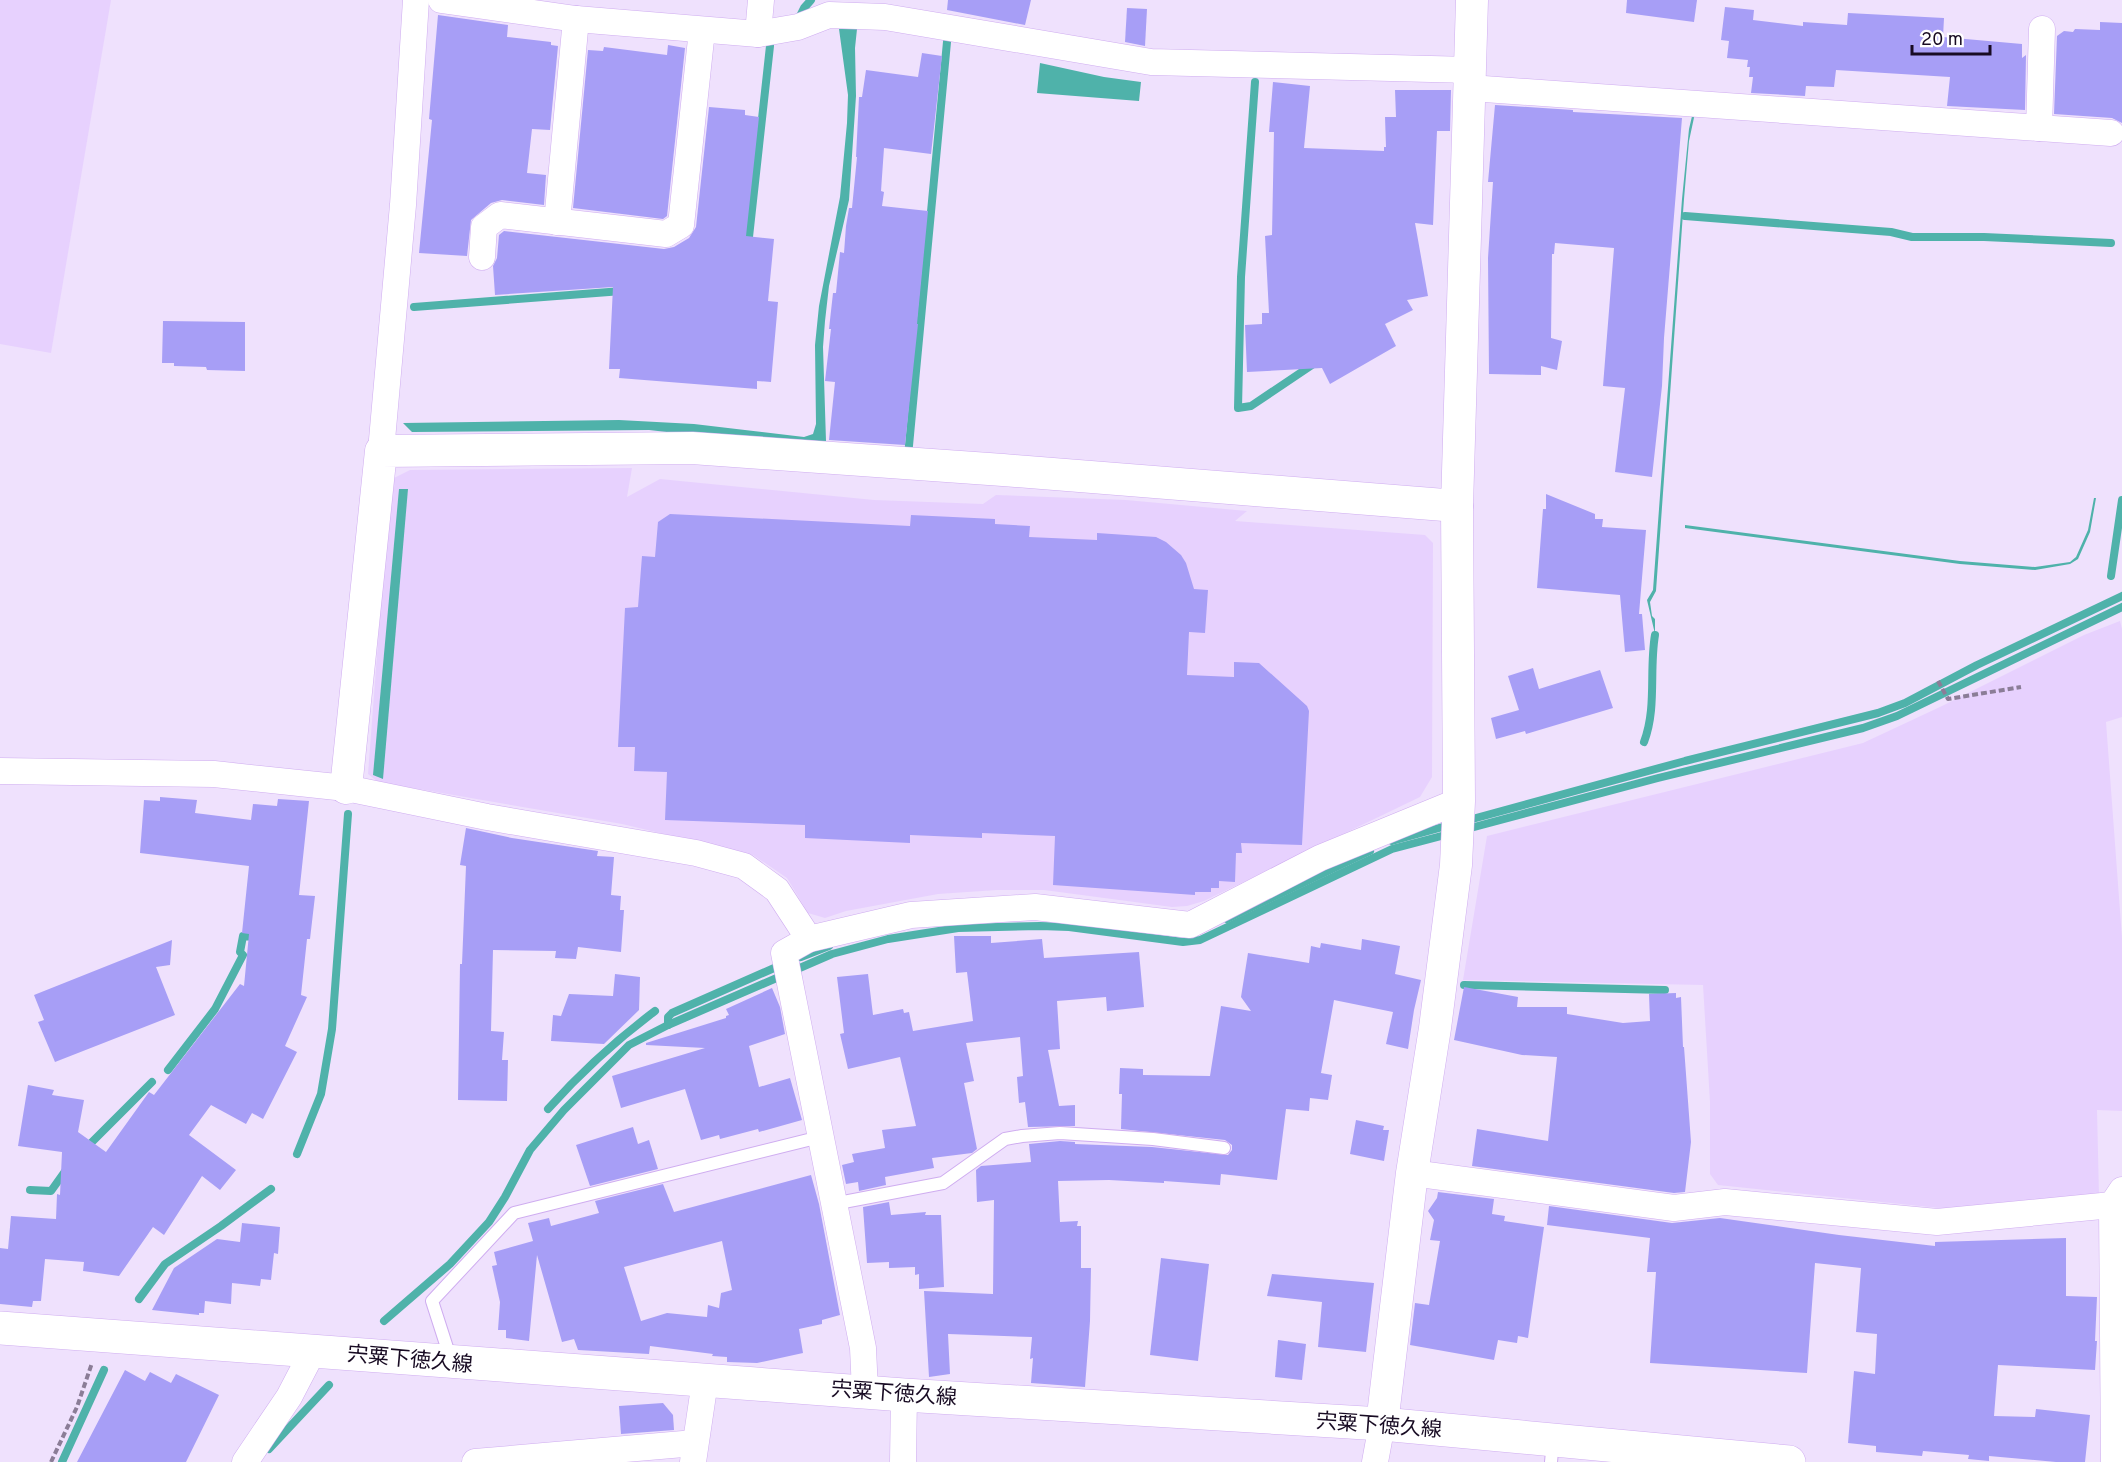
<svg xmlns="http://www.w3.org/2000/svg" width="2122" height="1462" font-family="Overpass,'Noto Sans JP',sans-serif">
<rect width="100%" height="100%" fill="#efe1fd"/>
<!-- built -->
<g fill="#e7d1fe">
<path d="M0,0H111L51,353L0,344Z"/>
<path d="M632,468L627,497L660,479L874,500L983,504L996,495L1126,500L1247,511L1235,521L1425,535L1433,543L1432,777L1420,797L1204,901L1187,906L1172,907L1044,890H997L938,894L846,911L825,918L808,913L787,878L753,855L622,824L378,782L368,774L389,497L392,479L410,470Z"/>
<path d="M2120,621L2122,629V717L2106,722L2122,938V1111L2097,1110L2099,1196L1949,1209L1718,1185L1710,1174V1102L1703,985L1463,980L1487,836L1863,743L1942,706L2084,635Z"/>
</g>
<!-- water -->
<g fill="#4fb2aa">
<path d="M839,29H857L855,48L856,96L849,200L829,286L825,321L823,347L826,441L818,449L649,430L412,432L403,423L619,420L694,424L804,437L813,434L816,424L815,345L819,306L840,197L847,123L848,95Z"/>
<path d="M1040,63L1104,77L1141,82L1139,101L1037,93Z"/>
<path d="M1693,112L1695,113L1689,141L1684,199L1656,591L1650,602L1652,616L1655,619V645H1651L1655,634L1647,600L1653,590L1682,199L1689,129Z"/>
<path d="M399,489H408L383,779L373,775Z"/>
<path d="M2094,498H2096L2090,532L2078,559L2070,564L2035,570L1960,564L1685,528V525L1960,561L2035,567L2070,562L2076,557L2088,530Z"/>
</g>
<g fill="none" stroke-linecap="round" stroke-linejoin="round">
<!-- stream -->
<g stroke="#4fb2aa" stroke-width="8">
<path d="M799,18L804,8L811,0"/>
<path d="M1255,82L1241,277L1238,408L1251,406L1312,365"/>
<path d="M1685,216L1891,232L1912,237H1984L2111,243"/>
<path d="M748,246L770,46"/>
<path d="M414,307L622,291"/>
<path d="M908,456L947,42"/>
<path d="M2111,576L2122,500"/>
<path d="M1644,742C1657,708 1649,670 1655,635"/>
<path d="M1465,821L1685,761L1878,713L1905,703L1977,665L2122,596"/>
<path d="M1463,830L1658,778L1863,728L1897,716L2122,607"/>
<path d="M1392,841L1450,825"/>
<path d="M1227,919L1370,851"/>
<path d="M801,957L829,946"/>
<path d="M1464,985L1665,990"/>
<path d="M668,1025V1017L672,1013L781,965"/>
<path d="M168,1070L215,1009L243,955L240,952L243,936L257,937"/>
<path d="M548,1109C582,1071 615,1041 655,1011"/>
<path d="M86,1148L152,1082"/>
<path d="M297,1154L321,1094L332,1029L348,814"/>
<path d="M30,1190L51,1191L66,1170"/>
<path d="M139,1299L165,1264L221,1226L271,1189"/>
<path d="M384,1321L450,1264L489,1222L505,1197L530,1150L564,1110L629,1045L668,1025L832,954L888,939L958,928L1040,926L1069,927L1183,942L1200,940L1392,849L1449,834"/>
<path d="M269,1449L329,1385"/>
<path d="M62,1462L104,1370"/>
</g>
</g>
<!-- building -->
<g fill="#a79ef6" fill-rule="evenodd">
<path d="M948,0H1031L1025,25L947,10Z"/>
<path d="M1627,0H1697L1694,22L1626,13Z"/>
<path d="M1725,7L1754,10L1753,20L1803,26V22L1847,25L1848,13L1944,18L1943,37L2022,44V58L2026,55L2025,110L1947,106L1950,77L1836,70L1834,87L1806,86L1805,96L1751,93L1753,77H1749L1750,67H1747L1748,60L1727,58L1729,41L1721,40Z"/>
<path d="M1127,8L1147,9L1145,46L1125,42Z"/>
<path d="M438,15L508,25L507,37L551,42V45L558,46L550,130L532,129L527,173L546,175L544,205L502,200L491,203L471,220L467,256L419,253L432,120L429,119Z"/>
<path d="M2100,22L2122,23V123L2112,118L2054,114L2057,36L2064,31L2073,32L2075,29L2100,30Z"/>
<path d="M668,45L685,48L667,216L663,219L573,208L588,50L603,51L604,47L667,55Z"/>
<path d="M922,53L942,56L931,154L884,148L881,191L884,192L882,206L928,211L917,324H918L905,445L829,440L835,382L825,381L831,329H829L833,293H836L840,252L844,253L846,226L849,208H852L857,157H856L859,97H862L866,70L918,77Z"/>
<path d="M1273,82L1310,86L1304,148L1384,151V147H1386L1385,117H1396L1395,90H1451L1450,131H1437L1433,225L1415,223L1428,296L1407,300L1413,310L1385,324L1396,346L1330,384L1322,368L1247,372L1245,325L1262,324V313H1269L1265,236L1272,235L1274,132H1269Z"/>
<path d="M1495,105L1573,110V112L1682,118L1664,338L1662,386L1652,477L1615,472L1625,388L1603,386L1614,248L1555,243L1554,254H1552L1551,338L1562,341L1557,370L1541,366V375L1489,374L1488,258L1493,182H1488Z"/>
<path d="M709,107L745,110V115L759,117L746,236L774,239L768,301L778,302L771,382L757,381V389L619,378L620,369H609L613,287L495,295L493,266L497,258L499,235L504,231L664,249L674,247L689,238L696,227Z"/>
<path d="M163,321L245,322V371L207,370L206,367L174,366V363H162Z"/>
<path d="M1546,494L1595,514V519H1603L1602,527L1646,530L1639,614H1642L1645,650L1625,652L1620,595L1537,588L1543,509H1546Z"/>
<path d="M670,514L910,526L911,515L995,519V524L1030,526L1029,537L1097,540V533L1156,537L1166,542L1181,555L1186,563L1194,589L1208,590L1205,633L1189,632L1187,675L1234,677V662L1259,663L1307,706L1309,711L1302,845L1241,843L1242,853H1236L1235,882L1219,881V888H1211V892H1195V895L1053,885L1055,836L982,833V838L910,835V843L805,838V825L665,820L667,772L634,771L635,747H618L625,608L638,607L642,556L655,557L658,522Z"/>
<path d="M1533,668L1539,689L1600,670L1613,708L1526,734L1525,731L1496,739L1491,718L1519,710L1508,676Z"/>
<path d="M160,797L197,800L195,813L251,820L253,804L277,806L278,799L309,801L299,895L315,896L310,939H307L301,995L307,997L285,1046L297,1052L263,1119L252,1113L246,1124L211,1105L189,1135L236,1170L220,1190L202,1176L164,1235L153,1227L119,1276L83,1271L84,1262L45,1259L41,1301H33L32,1307L0,1304V1248L8,1249L11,1216L56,1219L57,1194L60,1195L62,1152L18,1146L28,1085L54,1090L52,1095L84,1100L78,1132L106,1152L149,1092L154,1095L240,984L244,986L249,934L242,933L249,866L140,853L144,800L160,801Z"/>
<path d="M466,828L512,838L598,851L597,856L614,857L611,895L621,896L620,910H624L621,952L578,947L576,959L555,958L556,951L493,950L491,1031L504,1032L502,1060H508L507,1101L458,1100L460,964H462L466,866L460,865Z"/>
<path d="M954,936H991V943L1042,939L1044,958L1139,952L1144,1007L1107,1011L1106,997L1057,1001L1060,1049L1048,1050L1059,1106L1075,1105V1126L1028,1127L1025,1102L1019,1103L1017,1077L1023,1076L1020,1037L966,1043L974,1081L964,1083L977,1149L972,1153L932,1158L934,1168L885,1177L886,1185L859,1191L858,1182L846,1184L842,1165L854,1162L852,1154L885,1148L882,1130L916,1126L900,1057L848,1069L840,1034L844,1033L837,977L868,974L873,1015L903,1009L904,1013L909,1012L913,1031L973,1021L967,972L956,973Z"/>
<path d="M1362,939L1400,946L1395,974L1421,980L1414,1010L1408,1049L1386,1044L1393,1012L1334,1000L1321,1073L1332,1075L1328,1100L1310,1098L1309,1111L1286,1109L1277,1180L1221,1174L1220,1185L1164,1181V1183L1109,1180L1058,1181L1060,1222L1078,1221L1077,1226H1081V1268H1091L1090,1321L1085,1387L1031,1383L1033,1358L1030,1359L1032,1337L948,1334L950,1374L929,1377L924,1291L993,1294L994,1200L977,1202L976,1170L981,1166L1031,1162L1029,1144L1060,1141L1075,1142V1144L1152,1147L1228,1155L1232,1150V1145L1225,1140L1121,1129L1122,1094H1119L1120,1068L1143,1069V1075L1210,1076L1221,1006L1251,1011L1241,997L1248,953L1309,963L1311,946L1320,948L1321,943L1361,950Z"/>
<path d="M172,940L170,965L156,967L175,1015L55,1062L38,1022L44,1020L34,995Z"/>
<path d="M615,974L640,977L639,1010L604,1044L551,1041L553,1015L561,1016L569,994L613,996Z"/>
<path d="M1464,987L1518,997L1517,1007H1567V1014L1623,1023L1650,1021L1649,994L1676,993V998L1681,997L1683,1047H1684L1691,1142L1685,1192L1674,1193L1472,1166L1477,1129L1548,1141L1557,1057L1522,1055L1454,1040Z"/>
<path d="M772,988L780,1007L785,1034L749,1046L759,1087L790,1078L802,1120L759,1132L758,1129L720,1139L719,1135L701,1140L685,1089L621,1108L612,1076L705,1048L646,1045V1043L726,1018V1016L729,1015L726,1009Z"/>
<path d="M1356,1120L1384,1126L1383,1130H1389L1384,1161L1350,1154Z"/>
<path d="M633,1127L638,1144L649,1140L658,1169L590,1186L576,1145Z"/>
<path d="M811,1175L819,1204L840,1315L822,1320V1324L799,1329L803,1353L757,1363L727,1362V1357L712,1356L713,1354L650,1346L649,1354L578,1350L574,1339L562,1342L537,1255L529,1341L506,1338V1330H498L500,1302L492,1266L497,1265L494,1252L533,1241L528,1223L549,1218L551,1226L599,1213L595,1201L663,1184L674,1212ZM722,1241L732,1290L721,1293L719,1308L708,1305L707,1317L667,1313L641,1321L624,1267Z"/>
<path d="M1438,1192L1494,1199L1492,1214L1505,1216L1504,1221L1544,1227L1528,1338L1518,1336L1517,1343L1498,1340L1494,1360L1410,1345L1415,1303L1429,1305L1440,1241L1430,1240L1434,1220L1428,1211L1437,1198Z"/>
<path d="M889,1202L891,1215L926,1212L925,1215H941L944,1287L919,1289V1274L915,1275V1267L889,1268V1262L867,1263L863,1207Z"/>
<path d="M1549,1206L1672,1223L1720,1218L1839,1235L1935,1246V1242L2066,1238V1296L2097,1297L2095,1341H2097L2095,1370L1998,1365L1994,1416L2035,1417L2036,1409L2090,1415L2085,1462H2056L1989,1456V1461L1968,1459L1969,1455L1923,1451L1922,1456L1876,1452V1446L1848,1443L1854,1371L1875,1374L1877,1334L1856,1332L1861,1268L1815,1263L1807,1373L1650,1363L1656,1272H1647L1650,1238L1547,1225Z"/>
<path d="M242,1223L280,1227L278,1254L274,1253L271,1280L261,1279L260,1286L232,1283L231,1304L205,1301L204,1313H199V1315L152,1310L174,1268L217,1239L240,1242Z"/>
<path d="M1161,1258L1209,1264L1198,1361L1150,1355Z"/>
<path d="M1272,1274L1374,1283L1366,1352L1318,1347L1322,1302L1267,1296Z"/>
<path d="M1278,1340L1306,1344L1302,1380L1275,1377Z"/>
<path d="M125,1370L145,1381L150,1372L171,1383L176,1374L219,1395L186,1462H77Z"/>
<path d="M663,1403L673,1415L674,1430L621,1434L619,1406Z"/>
</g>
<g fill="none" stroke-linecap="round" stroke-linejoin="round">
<!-- service casing -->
<g stroke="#cfadf0" stroke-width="14">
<g id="service">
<path d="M833,1204L943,1183L1005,1139L1022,1136L1060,1133L1153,1139L1224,1148"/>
<path d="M451,1360L432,1301L514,1213L820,1137"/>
<path d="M1551,1462L1553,1441"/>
</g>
</g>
<!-- minor casing -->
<g stroke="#cfadf0" stroke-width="27">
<g id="minor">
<path d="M441,0L576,19L758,34L798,27L829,15L885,17L1151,62L1471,70"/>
<path d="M758,34L761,0"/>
<path d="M1470,88L2111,133"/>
<path d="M2039,128L2042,29"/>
<path d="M557,222L576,19"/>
<path d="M482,257L484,227L500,215L666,234L681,225L702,30"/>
<path d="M381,451L403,205L416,0"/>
<path d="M0,771L214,774L346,788L487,817L696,853L744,866L777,890L809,939L911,915L1035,907L1190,925L1320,858L1459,801"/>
<path d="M809,939L784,953L863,1348L865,1391"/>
<path d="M1412,1173L1674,1208L1725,1202L1937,1222L2112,1205"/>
<path d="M245,1462L289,1397L313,1351"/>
<path d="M475,1462L695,1443"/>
<path d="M693,1462L705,1381"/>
<path d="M903,1462L904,1395"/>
<path d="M1375,1462L1382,1424"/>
<path d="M2114,1462L2112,1205L2122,1190"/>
</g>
</g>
<!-- tertiary casing -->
<g stroke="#cfadf0" stroke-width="33">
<g id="tertiary">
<path d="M346,788L381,451L692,448L1003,470L1457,506"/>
<path d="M1382,1424L1412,1173L1435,1028L1456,865L1459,801L1457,506L1472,0"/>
</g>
</g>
<!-- primary casing -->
<g stroke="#cfadf0" stroke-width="34">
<path id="primary" d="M0,1328L904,1395L1382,1424L1789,1462"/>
</g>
<!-- path -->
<g stroke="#8b7d97" stroke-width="4" stroke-dasharray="6 3" stroke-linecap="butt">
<path d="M1938,681L1948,699L2021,687"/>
<path d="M51,1462L77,1407L92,1363"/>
</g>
<!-- service -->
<use href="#service" stroke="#fff" stroke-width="12"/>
<!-- minor -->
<use href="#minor" stroke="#fff" stroke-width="26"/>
<!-- tertiary -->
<use href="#tertiary" stroke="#fff" stroke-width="32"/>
<!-- primary -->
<use href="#primary" stroke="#fff" stroke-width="33"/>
</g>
<g text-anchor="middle" stroke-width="4.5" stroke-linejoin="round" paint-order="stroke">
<!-- street labels -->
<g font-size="21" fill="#180b23" stroke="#fff">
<text transform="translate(410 1359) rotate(5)" y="7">宍粟下徳久線</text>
<text transform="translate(894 1393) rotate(4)" y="7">宍粟下徳久線</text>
<text transform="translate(1379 1425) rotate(4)" y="7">宍粟下徳久線</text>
</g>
</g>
<!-- scale -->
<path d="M1912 45v9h78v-9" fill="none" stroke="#180b23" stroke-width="3"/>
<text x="1921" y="45" font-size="18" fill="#180b23" stroke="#ffffff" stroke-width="4.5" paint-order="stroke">20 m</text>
</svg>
